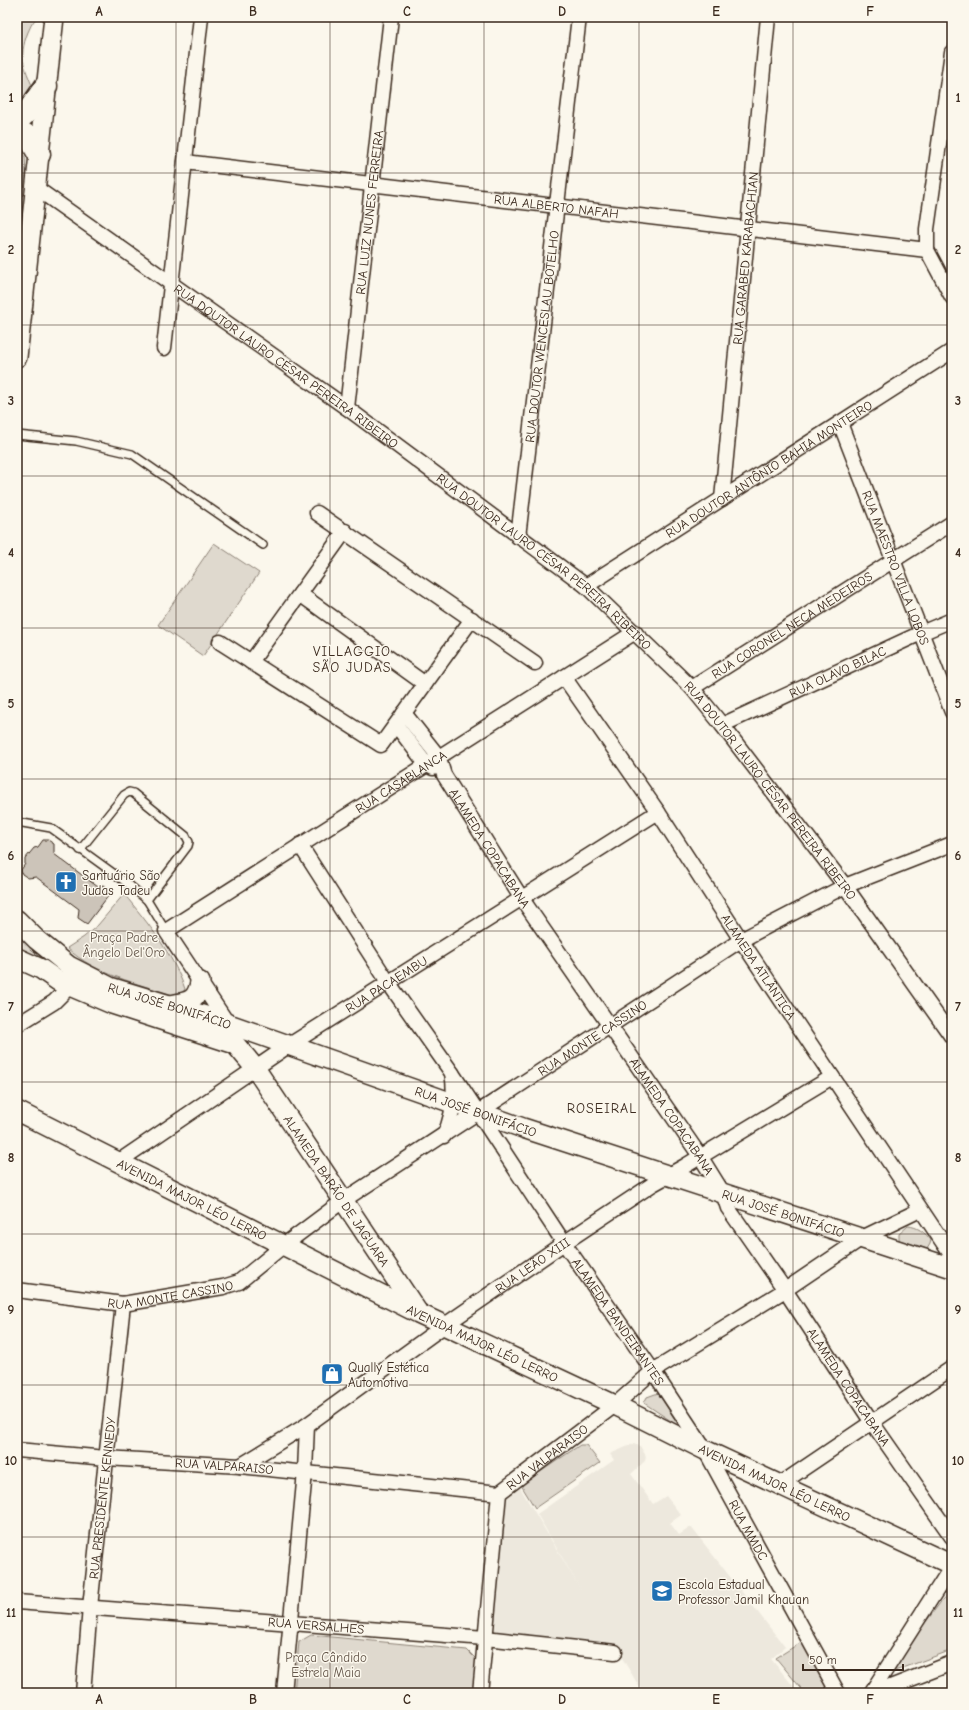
<svg xmlns="http://www.w3.org/2000/svg" width="969" height="1710" font-family="'Comic Neue',sans-serif">
<rect width="100%" height="100%" fill="#fbf7ec"/>
<filter id="ink" filterUnits="userSpaceOnUse"><feTurbulence type="fractalNoise" baseFrequency=".025" numOctaves="2"/><feDisplacementMap in="SourceGraphic" scale="8" xChannelSelector="R" yChannelSelector="G"/><feConvolveMatrix kernelMatrix="1 2 1 2 8 2 1 2 1" color-interpolation-filters="sRGB"/></filter>
<g filter="url(#ink)">
<!-- built -->
<path fill="#ede8dd" d="M633,1444L640,1446L646,1456L645,1461L631,1474L653,1504L666,1496L681,1515L670,1523L679,1535L691,1527L785,1647L771,1659L799,1693H643L615,1646L492,1632L504,1496L519,1486L581,1590L537,1514L614,1460L610,1454Z"/>
<!-- green -->
<g fill="#dfd9ce" stroke="#8d8276">
<path d="M17,17H39C32,21 31,26 28,32C17,59 26,69 35,93L17,117Z"/>
<path d="M17,145L25,157L26,173L17,270Z"/>
<path d="M214,543L259,573L203,656L158,625Z"/>
<path d="M124,894C148,923 173,954 185,989L182,994L173,995C137,983 96,975 67,948L84,937L98,925Z"/>
<path d="M17,929L46,959L43,962L41,959L17,947Z"/>
<path d="M908,1226C918,1227 924,1232 931,1240L930,1244L927,1249L899,1240V1234Z"/>
<path d="M658,1393L680,1427L644,1403L647,1397Z"/>
<path d="M580,1445H586L600,1463L535,1508L521,1485Z"/>
<path d="M952,1587V1650L895,1671L892,1667Z"/>
<path d="M311,1635L467,1650L478,1661L475,1693H294L299,1642Z"/>
<path d="M803,1641L830,1693H805L776,1658Z"/>
</g>
<!-- building -->
<path fill="#ccc4b9" stroke="#3b2a1e" d="M43,840H48L54,844V854L98,887L103,885L112,891L87,924L78,918L79,909L36,877L28,878L22,874L21,870L25,864V859L34,848L38,847Z"/>
<g fill="none" stroke-linecap="round" stroke-linejoin="round">
<!-- lane casing -->
<g stroke="#3b2a1e" stroke-width="10">
<g id="lane">
<path d="M17,435L76,441L132,454L263,545"/>
<path d="M17,822L51,828L127,883L147,900L166,931"/>
<path d="M80,850L124,795L129,792L133,793L186,836L189,842L188,846L147,900"/>
</g>
</g>
<!-- street casing -->
<g stroke="#3b2a1e" stroke-width="17">
<g id="street">
<path d="M952,52L927,229V250L952,297"/>
<path id="s1" d="M185,162L927,250"/>
<path id="s2" d="M36,188L347,408L586,586L692,688L722,725L845,886L952,1037"/>
<path d="M164,348L201,17"/>
<path id="s3" d="M347,408L391,17"/>
<path id="s4" d="M840,423L952,712"/>
<path id="s5" d="M722,499L768,17"/>
<path d="M317,513L535,663"/>
<path id="s6" d="M518,537L579,17"/>
<path id="s7" d="M586,586L952,351"/>
<path d="M300,594L425,684"/>
<path d="M220,642L381,745L472,619"/>
<path d="M251,662L345,531"/>
<path id="s8" d="M564,677L658,812L741,940L952,1256"/>
<path id="s9" d="M692,688L952,523"/>
<path id="s10" d="M404,713L438,756L444,775L522,899L700,1156L723,1193L728,1208L735,1218L785,1290L871,1421L952,1537"/>
<path d="M396,725L426,764L433,768"/>
<path id="s11" d="M722,725L921,633L952,620"/>
<path d="M300,845L388,982L452,1073C456,1095 453,1116 444,1136"/>
<path id="s12" d="M228,1024L166,931L635,632"/>
<path d="M17,1025L54,1002L65,991L68,975"/>
<path id="s13" d="M452,1073L564,1243L653,1371L705,1450L838,1693"/>
<path id="s14" d="M118,1162L288,1046L658,812"/>
<path id="s15" d="M17,1290L123,1304L223,1287L239,1282L284,1245L344,1200L741,940L845,886L952,844"/>
<path id="s16" d="M17,1450L106,1458L240,1466L499,1493L615,1405L653,1371L785,1290L862,1238L920,1210"/>
<path id="s17" d="M240,1466L307,1425L445,1325L564,1243L653,1184L685,1166L832,1077"/>
<path d="M779,1485L952,1368"/>
<path id="s18" d="M17,1602L485,1638L615,1652"/>
<path id="s19" d="M83,1693L90,1607L123,1304"/>
<path d="M284,1693L305,1472L307,1425"/>
<path d="M480,1693L499,1493"/>
<path d="M871,1693L952,1566"/>
<path d="M875,1693L952,1663"/>
</g>
</g>
<!-- secondary casing -->
<g stroke="#3b2a1e" stroke-width="22">
<g id="secondary">
<path d="M17,357L54,17"/>
<path id="s20" d="M17,920L37,940L69,966L110,987L206,1016L523,1128L952,1268"/>
<path id="s21" d="M17,958L41,969L58,981L112,1004L235,1044L255,1068L417,1311"/>
<path d="M170,1005C187,1002 197,1002 200,982"/>
<path id="s22" d="M17,1111L418,1313L615,1405L705,1450L952,1565"/>
</g>
</g>
<!-- highway casing -->
<g stroke="#3b2a1e" stroke-width="25">
<g id="highway">
<path d="M17,121L30,109L46,86"/>
<path d="M17,130L29,137L39,154"/>
</g>
</g>
<!-- lane -->
<use href="#lane" stroke="#fbf7ec" stroke-width="7"/>
<!-- street -->
<use href="#street" stroke="#fbf7ec" stroke-width="14"/>
<!-- secondary -->
<use href="#secondary" stroke="#fbf7ec" stroke-width="19"/>
<!-- highway -->
<use href="#highway" stroke="#fbf7ec" stroke-width="22"/>
</g>
</g>
<!-- grid -->
<path fill="none" stroke="#3b2a1e" stroke-width="1" stroke-opacity="0.55" d="M176,17V1693M330,17V1693M484,17V1693M639,17V1693M793,17V1693M17,173H952M17,325H952M17,476H952M17,628H952M17,779H952M17,931H952M17,1082H952M17,1234H952M17,1385H952M17,1537H952"/>
<!-- icons -->
<defs>
<g id="church-square" transform="scale(1.15)"><rect x="-9" y="-9" width="18" height="18" rx="4" fill="#1f6fb2" stroke="#fbf7ec"/><path d="M-1.2-6h2.4v3.5h3.3v2.4h-3.3V6h-2.4V-.1h-3.3v-2.4h3.3Z" fill="#fff"/></g>
<g id="shop-square" transform="scale(1.15)"><rect x="-9" y="-9" width="18" height="18" rx="4" fill="#1f6fb2" stroke="#fbf7ec"/><path d="M-5-2.5h2.3a2.7 3.5 0 0 1 5.4 0H5L5.5 6h-11ZM-1.5-2.5h3a1.5 2.3 0 0 0-3 0Z" fill="#fff"/></g>
<g id="school-square" transform="scale(1.15)"><rect x="-9" y="-9" width="18" height="18" rx="4" fill="#1f6fb2" stroke="#fbf7ec"/><path d="M0-5L7-2L0 1L-7-2ZM-4 1L0 2.5L4 1V4Q0 6-4 4Z" fill="#fff"/></g>
</defs>
<g fill-rule="evenodd">
<use href="#church-square" x="66" y="882"/>
<use href="#shop-square" x="332" y="1374"/>
<use href="#school-square" x="662" y="1591"/>
</g>
<g text-anchor="middle" stroke-width="3" stroke-linejoin="round" paint-order="stroke">
<!-- street labels -->
<g font-size="13" fill="#3b2a1e" stroke="#fbf7ec">
<text dy="5" stroke="none"><textPath href="#s1" startOffset="374">RUA ALBERTO NAFAH</textPath></text>
<text dy="5" stroke="none"><textPath href="#s3" startOffset="197">RUA LUIZ NUNES FERREIRA</textPath></text>
<text dy="5" stroke="none"><textPath href="#s5" startOffset="242">RUA GARABED KARABACHIAN</textPath></text>
<text dy="5" stroke="none"><textPath href="#s6" startOffset="202">RUA DOUTOR WENCESLAU BOTELHO</textPath></text>
<text dy="5" stroke="none"><textPath href="#s2" startOffset="307">RUA DOUTOR LAURO CÉSAR PEREIRA RIBEIRO</textPath></text>
<text dy="5" stroke="none"><textPath href="#s7" startOffset="217">RUA DOUTOR ANTÔNIO BAHIA MONTEIRO</textPath></text>
<text dy="5" stroke="none"><textPath href="#s2" startOffset="631">RUA DOUTOR LAURO CÉSAR PEREIRA RIBEIRO</textPath></text>
<text dy="5" stroke="none"><textPath href="#s4" startOffset="155">RUA MAESTRO VILLA LOBOS</textPath></text>
<text dy="5" stroke="none"><textPath href="#s9" startOffset="118">RUA CORONEL NECA MEDEIROS</textPath></text>
<text dy="5" stroke="none"><textPath href="#s11" startOffset="127">RUA OLAVO BILAC</textPath></text>
<text dy="5" stroke="none"><textPath href="#s12" startOffset="390">RUA CASABLANCA</textPath></text>
<text dy="5" stroke="none"><textPath href="#s2" startOffset="955">RUA DOUTOR LAURO CÉSAR PEREIRA RIBEIRO</textPath></text>
<text dy="5" stroke="none"><textPath href="#s10" startOffset="161">ALAMEDA COPACABANA</textPath></text>
<text dy="5" stroke="none"><textPath href="#s8" startOffset="349">ALAMEDA ATLÂNTICA</textPath></text>
<text dy="5" stroke="none"><textPath href="#s14" startOffset="322">RUA PACAEMBU</textPath></text>
<text dy="5" stroke="none"><textPath href="#s20" startOffset="178">RUA JOSÉ BONIFÁCIO</textPath></text>
<text dy="5" stroke="none"><textPath href="#s15" startOffset="655">RUA MONTE CASSINO</textPath></text>
<text dy="5" stroke="none"><textPath href="#s20" startOffset="502">RUA JOSÉ BONIFÁCIO</textPath></text>
<text dy="5" stroke="none"><textPath href="#s10" startOffset="485">ALAMEDA COPACABANA</textPath></text>
<text dy="5" stroke="none"><textPath href="#s21" startOffset="414">ALAMEDA BARÃO DE JAGUARA</textPath></text>
<text dy="5" stroke="none"><textPath href="#s22" startOffset="196">AVENIDA MAJOR LÉO LERRO</textPath></text>
<text dy="5" stroke="none"><textPath href="#s20" startOffset="826">RUA JOSÉ BONIFÁCIO</textPath></text>
<text dy="5" stroke="none"><textPath href="#s17" startOffset="355">RUA LEÃO XIII</textPath></text>
<text dy="5" stroke="none"><textPath href="#s15" startOffset="155">RUA MONTE CASSINO</textPath></text>
<text dy="5" stroke="none"><textPath href="#s13" startOffset="299">ALAMEDA BANDEIRANTES</textPath></text>
<text dy="5" stroke="none"><textPath href="#s22" startOffset="520">AVENIDA MAJOR LÉO LERRO</textPath></text>
<text dy="5" stroke="none"><textPath href="#s10" startOffset="809">ALAMEDA COPACABANA</textPath></text>
<text dy="5" stroke="none"><textPath href="#s16" startOffset="544">RUA VALPARAISO</textPath></text>
<text dy="5" stroke="none"><textPath href="#s16" startOffset="208">RUA VALPARAISO</textPath></text>
<text dy="5" stroke="none"><textPath href="#s22" startOffset="844">AVENIDA MAJOR LÉO LERRO</textPath></text>
<text dy="5" stroke="none"><textPath href="#s19" startOffset="196">RUA PRESIDENTE KENNEDY</textPath></text>
<text dy="5" stroke="none"><textPath href="#s13" startOffset="545">RUA MMDC</textPath></text>
<text dy="5" stroke="none"><textPath href="#s18" startOffset="300">RUA VERSALHES</textPath></text>
</g>
<!-- poi labels -->
<g font-size="13" fill="#3b2a1e" stroke="#fbf7ec" text-anchor="start">
<text x="82" y="880">Santuário São<tspan x="82" dy="15">Judas Tadeu</tspan></text>
<text x="348" y="1372">Qually Estética<tspan x="348" dy="15">Automotiva</tspan></text>
<text x="678" y="1589">Escola Estadual<tspan x="678" dy="15">Professor Jamil Khauan</tspan></text>
</g>
<!-- park labels -->
<g font-size="13" fill="#64564a" stroke="#fbf7ec">
<text x="124" y="942">Praça Padre<tspan x="124" dy="15">Ângelo Del'Oro</tspan></text>
<text x="326" y="1662">Praça Cândido<tspan x="326" dy="15">Estrela Maia</tspan></text>
</g>
<!-- neighbourhood labels -->
<g font-size="14" letter-spacing="1" fill="#3b2a1e" stroke="#fbf7ec">
<text x="352" y="656">VILLAGGIO<tspan x="352" dy="16">SÃO JUDAS</tspan></text>
<text x="602" y="1113">ROSEIRAL</text>
</g>
</g>
<!-- margin -->
<rect width="969" height="1710" fill="none" stroke="#fbf7ec" stroke-width="44"/>
<!-- scale -->
<path d="M803 1664v6h100v-6" fill="none" stroke="#3b2a1e" stroke-width="2"/>
<text x="809" y="1664" font-size="12" fill="#3b2a1e" stroke="#fbf7ec" stroke-width="3" paint-order="stroke">50 m</text>
<rect x="22" y="22" width="925" height="1666" fill="none" stroke="#3b2a1e" stroke-width="1.5"/>
<g font-size="13" text-anchor="middle" font-weight="bold" fill="#3b2a1e">
<text x="99" y="16">A</text>
<text x="253" y="16">B</text>
<text x="407" y="16">C</text>
<text x="562" y="16">D</text>
<text x="716" y="16">E</text>
<text x="870" y="16">F</text>
<text x="11" y="102">1</text>
<text x="958" y="102">1</text>
<text x="11" y="254">2</text>
<text x="958" y="254">2</text>
<text x="11" y="405">3</text>
<text x="958" y="405">3</text>
<text x="11" y="557">4</text>
<text x="958" y="557">4</text>
<text x="11" y="708">5</text>
<text x="958" y="708">5</text>
<text x="11" y="860">6</text>
<text x="958" y="860">6</text>
<text x="11" y="1011">7</text>
<text x="958" y="1011">7</text>
<text x="11" y="1162">8</text>
<text x="958" y="1162">8</text>
<text x="11" y="1314">9</text>
<text x="958" y="1314">9</text>
<text x="11" y="1465">10</text>
<text x="958" y="1465">10</text>
<text x="11" y="1617">11</text>
<text x="958" y="1617">11</text>
<text x="99" y="1704">A</text>
<text x="253" y="1704">B</text>
<text x="407" y="1704">C</text>
<text x="562" y="1704">D</text>
<text x="716" y="1704">E</text>
<text x="870" y="1704">F</text>
</g>
</svg>
